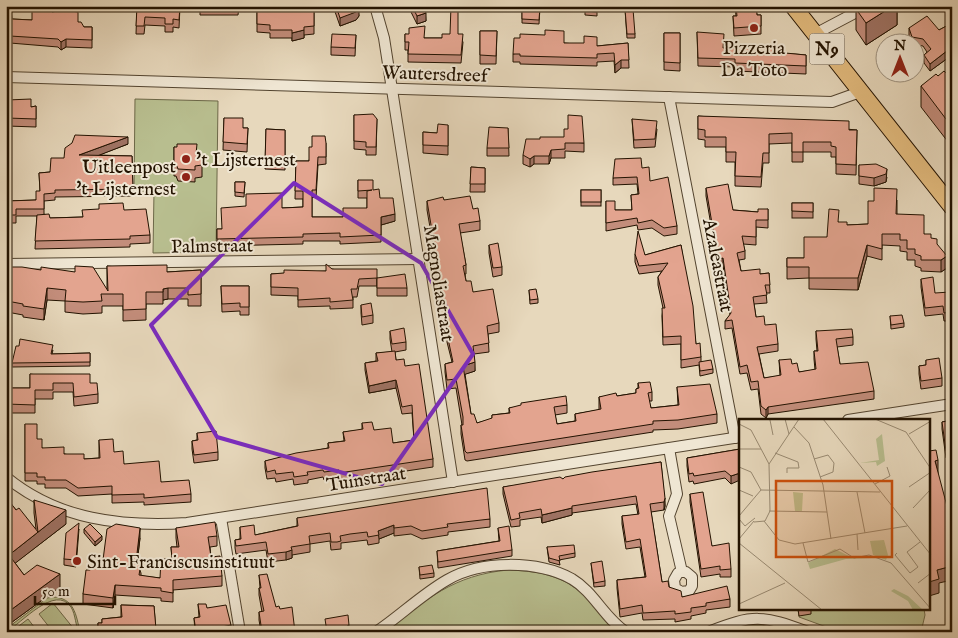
<svg xmlns="http://www.w3.org/2000/svg" width="958" height="638" font-family="'IM FELL English',serif">
<rect width="100%" height="100%" fill="#e7d8bc"/>
<filter id="stains"><feTurbulence type="fractalNoise" baseFrequency=".004" numOctaves="4"/><feColorMatrix values="0 0 0 0 .2 0 0 0 0 .09 0 0 0 0 .02 0 0 0 .5 -.17"/></filter>
<radialGradient id="worn" r=".72"><stop offset=".6" stop-color="#630" stop-opacity="0"/><stop offset="1" stop-color="#630" stop-opacity=".3"/></radialGradient>
<!-- green -->
<g fill="#b8be8f" stroke="#6d6848">
<path d="M135,99L218,101L216,252L153,253L154,191H134Z"/>
<path d="M508,570C569,572 580,589 619,632H385C426,599 454,575 508,570Z"/>
<path d="M53,597C74,598 76,614 80,632C75,627 76,615 71,607C55,584 22,623 6,632V629L47,598Z"/>
<path d="M53,603L74,629L71,632H53L39,614Z"/>
<path d="M798,609H924L925,615L921,632H840L799,617Z"/>
<path d="M28,619L38,632H11Z"/>
<path d="M743,625H762L787,632H720Z"/>
</g>
<g fill="none" stroke-linecap="round" stroke-linejoin="round">
<!-- minor casing -->
<g stroke="#53442f" stroke-width="12">
<g id="minor">
<path d="M375,6L384,38L453,482"/>
<path d="M815,34L868,6"/>
<path d="M6,77L832,102L860,92"/>
<path d="M669,97L735,438"/>
<path d="M6,264L418,259"/>
<path d="M848,420L952,404"/>
<path d="M669,448L677,494L669,516L682,572L678,573L674,580L675,588L681,592L689,591L692,586V577L686,572H682"/>
<path d="M6,477C58,520 122,527 187,523L740,437"/>
<path d="M221,518L240,632"/>
<path d="M376,632C400,616 421,595 447,580C481,560 537,560 572,579C594,592 605,619 626,632"/>
<path d="M708,632C754,614 762,615 808,632"/>
</g>
</g>
<!-- primary casing -->
<g stroke="#221200" stroke-width="18">
<path id="primary" d="M793,6L952,207"/>
</g>
<!-- minor -->
<use href="#minor" stroke="#efe6d3" stroke-width="10"/>
<!-- primary -->
<use href="#primary" stroke="#e4bc7e" stroke-width="16"/>
</g>
<!-- wall -->
<g fill="#c38d7b" stroke="#221200">
<path d="M137,6H180L179,28L173,27V32H165V26L145,25L144,34H136Z"/>
<path d="M195,6H239L238,15H200V8H195Z"/>
<path d="M333,6H357L359,16L356,20L340,26Z"/>
<path d="M408,6H436L425,10L426,21L417,24Z"/>
<path d="M585,6H597V16L585,15Z"/>
<path d="M735,6H756L757,15H761V34L734,36L733,16H736Z"/>
<path d="M897,6V25L866,45L856,30V9Z"/>
<path d="M540,7L539,24L522,23V10Z"/>
<path d="M314,8V34L304,35V38L292,41V38H270V33L257,32V10Z"/>
<path d="M625,9L635,34V38H627Z"/>
<path d="M6,10L12,19L32,20L52,12L78,22L84,27H92V48L66,47L61,50L58,47L10,43L8,29H6Z"/>
<path d="M952,23V55L930,71L924,63V55L927,52L923,46L916,45V42H911L909,35V28L939,30Z"/>
<path d="M480,31H497L496,64H480Z"/>
<path d="M697,32L723,48L806,55V74L735,71V67L698,66Z"/>
<path d="M664,33H680V71L664,70Z"/>
<path d="M405,34L425,38H442L458,34L463,42L461,63L408,62V50H405Z"/>
<path d="M356,35L355,56L331,55V47Z"/>
<path d="M564,43L597,46L628,43L629,68H621L615,73L614,61L597,62V66L520,64V62H513V54Z"/>
<path d="M952,70V147L921,107V86L938,76L947,74Z"/>
<path d="M7,100L31,107L36,106V127L7,126Z"/>
<path d="M354,115L377,119L376,155H366V150L354,149Z"/>
<path d="M698,116L857,130L856,175L836,174V157H831V152H803V162H792V143L769,144V163H763L761,187L735,186V162H726V147H705V140L698,139Z"/>
<path d="M224,118L243,128H248L247,152L223,150Z"/>
<path d="M632,119L657,129L655,147L634,148Z"/>
<path d="M448,125V155L423,153V132L437,133Z"/>
<path d="M508,128L509,156H487V148Z"/>
<path d="M266,129L285,130V170L265,169Z"/>
<path d="M540,139L584,143V152L565,151V158H551L549,164H534L530,167L523,164V155Z"/>
<path d="M326,143V164L318,165L316,198L312,197V217H343L367,208V198H358V180L373,190L380,198L395,221L381,225V242L340,244V241H303V244L217,246V229H222L282,208L303,207V199H295L296,161H309L312,147Z"/>
<path d="M128,144L99,155L132,156L133,196L55,197V200L44,201V214L50,218L83,217L124,210L150,235V243L130,244V247L35,249L37,216H16V223H6V201L36,200L40,191L39,173L50,172L64,158Z"/>
<path d="M174,147L197,154H202V177L195,178V182L178,181L176,176H174Z"/>
<path d="M859,165L887,177L886,182L874,186L859,184Z"/>
<path d="M471,167L485,168V192H470Z"/>
<path d="M642,168L677,226V234L664,236L652,228L638,230L637,225L606,231V201L615,210H632L631,195L638,194L637,184L613,185V178Z"/>
<path d="M235,182H245L244,197L235,196Z"/>
<path d="M706,188L733,210L758,212L768,209V228L756,227V245L743,244L745,251V259L739,260L741,271L760,274L769,273L770,293H766L767,303L754,304L756,317L765,325L778,344V351L759,354L764,378L780,376L779,360L792,364L799,372L815,370L814,359V351H817L816,339V331L853,337V345L837,347L840,364L874,391V399L768,414L766,418L761,414L758,389L751,390L747,373L740,374L732,328L725,329V321L730,315L723,265L718,266L706,196Z"/>
<rect x="581" y="190" width="20" height="16"/>
<path d="M444,200L473,209L480,221V230L460,233L466,265V274H465L466,281L473,292L499,323V332L488,334L489,352L474,354L475,371L465,374L471,414L477,423L492,419V415L509,413V408L567,405V413L555,415L557,424L575,421V414L599,410V397L617,396L636,393V389L638,388V383L652,392V401H649L651,408L678,405L677,387L717,414V423L678,429L653,430V432L467,461L465,460L461,434V425H462L456,388L447,389L445,372V364L452,362L447,342L448,331L427,210V201Z"/>
<path d="M897,200V214L924,234L931,238L937,244L947,268L941,272L921,271V268L915,266V260H907V252L900,251V246L882,245V260L867,256L858,290L809,289V278L787,279V258H804L827,237L838,222L847,225L868,224Z"/>
<rect x="792" y="203" width="21" height="15"/>
<path d="M489,245L502,267V275L493,277L489,253Z"/>
<path d="M681,245L696,344L701,357V362L713,369V373L700,376L699,365L681,368V344L663,345L662,316L663,308L658,285V277L662,271L639,274L635,262V254L645,255Z"/>
<path d="M107,266L167,272L201,270V306H188V299H168L163,300V304H146V320L123,321V306H102V313L83,314L65,312V301L47,300L44,320L23,317V315L7,312L6,267L107,289Z"/>
<path d="M332,269L377,278L407,288V296H377V279V286H359L357,297H353V308L330,309V306L298,307V296L271,295V274L326,271Z"/>
<path d="M921,279L935,293L952,312V321H944L943,314L925,316L921,287Z"/>
<path d="M221,286H249V315H240V311L222,312Z"/>
<path d="M529,290L538,299V303L530,304Z"/>
<path d="M361,305L373,315V323L362,325L361,313Z"/>
<path d="M890,316L904,323V327L891,329Z"/>
<path d="M390,331L406,342V350L395,352L396,360L405,366L433,459V467L339,481V478L324,480L323,477L308,480V483L294,485L293,479L276,482L275,478L267,479L265,468V461L328,448V443L344,441L343,432L362,430V423L374,430L393,443L414,440L412,413L402,414L396,388L369,393L365,370V363L376,361V353L392,352L390,339Z"/>
<path d="M53,350L52,354L90,353V366L12,367V363Z"/>
<path d="M926,360L942,378V386L921,389L919,374V366L926,365Z"/>
<path d="M30,374L90,383L98,394V403L74,406L73,392H53V399H35V413H6V388H30Z"/>
<path d="M952,420V458H946L942,429V422Z"/>
<path d="M25,424L37,439L42,448L84,459L99,458V440L114,452L124,464L161,482L191,494V502L144,505V502L112,503V494L78,496L66,488H45V484H37V481H25Z"/>
<path d="M197,433L218,452V460L194,463L192,449V441L197,440Z"/>
<path d="M740,449L731,484L725,478L694,484L693,481L689,482L687,466V458Z"/>
<path d="M661,462L665,506L664,510L651,512L662,582L669,587L682,597L730,599V607L706,610V613L691,616V619L675,622V619L643,620L642,613L620,617L617,588V580L645,577L640,547L626,549L622,524V516L638,515L636,504L572,513V515L542,523L541,517L520,520V526L511,527L503,494V487L563,479Z"/>
<path d="M690,494L712,546L731,569V577H720V574L701,577L690,502Z"/>
<path d="M6,497L16,510L36,529L34,513V500L66,524L15,563L24,575L60,587L8,625L6,623Z"/>
<path d="M297,518L490,519V527L448,532V535L422,539L411,534L394,536V533L379,539V543L368,545L367,540L350,542L341,543V549L331,550L330,541L310,544V552L292,555V558L286,560L268,562L266,550L236,554L235,548V540L240,539V527L255,535L297,526Z"/>
<path d="M176,528L217,536V546L210,547L211,557L222,576V586L173,590V602L161,601V598L115,595L113,608L83,604V594L90,570L140,538L137,563L141,573V576L160,578L172,559L171,547H177L176,538Z"/>
<path d="M498,528L512,550V556L438,568L437,551L499,541Z"/>
<path d="M79,529L76,567L64,565V559Z"/>
<path d="M84,529L102,540L95,546L84,533Z"/>
<path d="M547,547L575,553V557L559,560L560,565L549,562Z"/>
<path d="M591,563L605,581V586L594,587Z"/>
<path d="M419,567L434,573V577L420,579Z"/>
<path d="M259,575L276,607L280,609L295,632H261L259,620V612H262L259,595V588H260Z"/>
<path d="M198,604L207,608L231,625V632H195L194,618L199,617Z"/>
<path d="M121,605L154,606L156,632H98V623H102V619L121,617Z"/>
<path d="M798,609H811V614L799,616Z"/>
<path d="M952,613V628L948,623V616Z"/>
</g>
<!-- shaded-wall -->
<g fill="#9f7364" stroke="#221200">
<path d="M423,6H436L423,11Z"/>
<path d="M893,6H897V25L866,45V23Z"/>
<path d="M359,8V16L356,20L340,26V18Z"/>
<path d="M426,13V21L417,24V16Z"/>
<path d="M304,30V38L292,41V33Z"/>
<path d="M66,39V47L61,50V42Z"/>
<path d="M952,47V55L930,71V64Z"/>
<path d="M621,60V68L615,73V65Z"/>
<path d="M128,137V144L79,163V155Z"/>
<path d="M551,150V158L549,164V156Z"/>
<path d="M534,156V164L530,167V159Z"/>
<path d="M887,169L886,182L874,186V178Z"/>
<path d="M395,214V221L381,225V217Z"/>
<path d="M867,245V256L858,290V278Z"/>
<path d="M947,256V268L941,272V260Z"/>
<path d="M723,258V265L718,266V259Z"/>
<path d="M47,288V300L44,320V309Z"/>
<path d="M168,288V299L163,300V289Z"/>
<path d="M475,362V371L463,375V366Z"/>
<path d="M396,380V388L369,393V386Z"/>
<path d="M768,407V414L766,418V410Z"/>
<path d="M938,460V474L935,461Z"/>
<path d="M740,473V480L731,484V476Z"/>
<path d="M665,498V506L664,510V502Z"/>
<path d="M572,508V515L542,523V515Z"/>
<path d="M66,510V524L9,568V555Z"/>
<path d="M394,525V533L379,539L378,531Z"/>
<path d="M140,528V538L136,572V562Z"/>
<path d="M102,536V540L95,546V542Z"/>
<path d="M292,550V558L286,560V552Z"/>
<path d="M952,566V580L939,583V593L929,596V582L937,570Z"/>
<path d="M60,574V587L8,625V612Z"/>
<path d="M115,585V595L113,608V598Z"/>
<path d="M349,625V630L345,632H337Z"/>
</g>
<!-- building -->
<g fill="#e3a48f" stroke="#221200">
<path d="M137,6H180L179,20L173,19V24H165V18L145,17L144,26H136Z"/>
<rect x="200" y="6" width="38" height="2"/>
<path d="M336,6H357L359,8L356,12L340,18Z"/>
<path d="M412,6H424L426,13L417,16Z"/>
<path d="M451,6H458V34H463L461,55L408,54L409,42H405V34H409V28L425,26L424,38H442V34H450Z"/>
<path d="M585,6H597V12L585,11Z"/>
<path d="M736,6H756L757,15H761V26L734,28L733,16H737Z"/>
<path d="M860,6H893L866,23L856,9Z"/>
<path d="M44,7L52,8V12L63,10L78,12V22H81L84,27H92V40L66,39L61,42L58,39L10,36L8,21H6V10H11L12,19L32,20V11H44Z"/>
<path d="M540,7L539,20L522,19V10Z"/>
<path d="M314,8V26L304,27V30L292,33V30H270V25L257,24V10Z"/>
<path d="M625,9H633L635,34H627Z"/>
<path d="M927,16L939,30L952,23V47L930,64L924,55L931,49L923,39L912,37L909,28Z"/>
<path d="M545,30L564,31V43H584V36L597,37V46L628,43L629,60H621L615,65L614,53L597,54V58L520,56V54H513L514,38H520V34L545,35Z"/>
<path d="M480,31H497L496,56L480,55Z"/>
<path d="M697,32L724,34L723,48H742L743,46H776L775,52L806,55V66L735,63V59L698,58Z"/>
<path d="M664,33H680V63L664,62Z"/>
<path d="M332,34L356,35L355,48L331,47Z"/>
<path d="M952,70V127L921,86L936,74L938,76L944,71L947,74Z"/>
<path d="M31,99V107L36,106V119L7,118V100Z"/>
<path d="M373,114L377,119L376,147H366V142L354,141V115Z"/>
<path d="M568,115L582,116L584,143H565V149L551,150L549,156H534L530,159L523,155L526,139H540V137H564V129H568Z"/>
<path d="M698,116L849,121V130H857L856,165L836,164V147L831,146V142H803V152H792V133L769,134V153H763L761,177L735,176L736,152H726V137H705V130L698,129Z"/>
<path d="M224,118H243V128H248L247,144L223,142Z"/>
<path d="M632,119L657,121L655,139L634,140Z"/>
<path d="M438,124L448,125V146L423,145V132L437,133Z"/>
<path d="M489,127L508,128L509,148H487Z"/>
<path d="M266,129L285,130V162L265,161Z"/>
<path d="M75,135L128,137L79,155L132,156L133,189L55,190V193L44,194V209H16V215H6V201L36,200V191H40L39,173L50,172L51,158H64L65,148L72,143Z"/>
<path d="M312,136H325L326,143V157H318L316,190H312V217H343V208H367V191L372,190L358,191V180H373V190L379,189L380,198H393L395,214L381,217V235L340,237V233L303,234V237L217,239V229H222L221,208L246,206V194L282,193V208L303,207V191H295L296,161H309V147H312Z"/>
<path d="M177,144H197L196,154H202V165L195,166V170L178,169L176,164H174V147H177Z"/>
<path d="M641,158L642,168L649,167L650,181L668,177L677,226L664,228L652,220L638,223L637,218L606,223V201H615V210H632L631,195L639,194L637,177L613,178L615,159Z"/>
<path d="M876,164L887,169L886,174L874,178L859,176V165Z"/>
<path d="M471,167L485,168V184H470Z"/>
<path d="M235,182H245L244,193L235,192Z"/>
<path d="M728,184L733,210L758,212V209H768V220H756V237L742,236L745,251L737,253L741,271L760,269V274L769,273L770,285H765L767,295L753,297L756,317L764,316L765,325L776,324L778,344L757,347L764,378L781,375L779,360L791,359L792,364L797,363L799,372L816,369L814,351H818L816,331L852,329L853,337L836,339L840,364L868,362L874,391L768,407L766,410L761,406L758,381L751,382L747,365L740,367L732,320L725,321L731,313L723,258L718,259L706,188Z"/>
<path d="M874,188L897,189L896,214L924,215V234H931V238L937,239V244L947,256L941,260H921V256L915,254V249H907V240H900V234H882V249L867,245L858,278H809V267H787V258H804V237H827L829,209L839,210L838,222H847V225L868,224V201H874Z"/>
<rect x="581" y="190" width="20" height="12"/>
<path d="M470,196L473,209L478,208L480,221L459,224L466,265L463,266L466,281H471L473,292L493,289L499,323L487,326L489,343L473,346L475,362L463,366L471,414H474L477,423L492,418V415L510,413L509,408L521,405V403L566,396L567,405L554,407L557,424L576,421L575,414L601,409L599,397L616,393L617,396L636,393V389L639,388L638,383L650,382L652,392L648,393L651,408L679,405L677,387L710,384L717,414L678,420L653,421V424L467,453L465,451L461,425H463V417L456,379L447,380L445,364L453,362L447,334L448,326L427,201L443,197L444,200Z"/>
<path d="M123,203L124,210L146,209L150,235L130,236V239L35,241L37,215L49,214L50,218L83,217L82,210L99,209V204Z"/>
<path d="M792,203H813V212L792,211Z"/>
<path d="M638,231L645,255L681,245L693,306L696,344L700,343L701,357L681,360V336L663,337L662,308H665L658,277L668,263L639,266L635,254Z"/>
<path d="M498,243L502,267L493,268L489,245Z"/>
<path d="M326,264L332,269H377V278L359,279L357,289H351L353,300L330,302V298L298,300V288L271,287V274L284,273V270L326,271Z"/>
<path d="M167,265V272L201,270V294L188,295V288H168L163,289V292H146V309L123,310V294H101L102,301L83,302L65,301L66,290L47,288L44,309L23,306V304L7,301L6,302V267H22L41,270V267L75,272V266L93,267L108,291L107,266Z"/>
<path d="M405,274L407,288H377V278Z"/>
<path d="M933,277L935,293L950,292L952,312L944,313L943,306L925,308L921,279Z"/>
<path d="M221,286H249V307H240V303L222,304Z"/>
<path d="M536,289L538,299L530,300L529,290Z"/>
<path d="M371,303L373,315L362,317L361,305Z"/>
<path d="M902,315L904,323L891,325L890,316Z"/>
<path d="M404,328L406,342L392,344L390,331Z"/>
<path d="M20,339L53,345L51,354L90,353V362L12,363L16,346H19Z"/>
<path d="M395,351L396,360L404,359L405,366L419,364L433,459L339,473V470L324,472L323,470L307,472L308,475L294,477L293,472L276,474L275,470L267,472L265,461L296,453L329,448L328,443L345,441L343,432L363,429L362,423L372,422L374,430L391,428L393,443L414,440L412,405L402,407L396,380L369,386L365,363L378,361L376,353Z"/>
<path d="M939,358L942,378L921,381L919,366L926,365V360Z"/>
<path d="M711,360L713,369L700,371L699,362Z"/>
<path d="M30,374H90V383H97L98,394L74,397L73,383H53V390H35V405L6,404V388H30Z"/>
<path d="M952,420V450L946,451L942,422Z"/>
<path d="M25,424H37V439H42V448L64,447V454H84V459L100,458L99,440L113,439L114,452L123,451L124,464L159,461L161,482L189,480L191,494L144,498V494L112,495V486L78,488L66,480H45V477H37V473H25Z"/>
<path d="M216,431L218,452L194,455L192,441L198,440L197,433Z"/>
<path d="M740,449V473L731,476L725,471L694,476L693,473L689,474L687,458Z"/>
<path d="M936,450L938,460L935,461L952,525V566L937,570L939,579L929,582V451Z"/>
<path d="M661,462L665,498L664,502L650,504L662,582L668,581L669,587L681,591L682,597L727,586L730,599L706,603V606L691,608V612L675,614V611L643,613L642,605L620,609L617,580L646,577L640,539L626,542L622,516L639,514L636,496L572,506V508L542,515L541,509L519,513L520,518L511,520L503,487L560,477L563,479L565,477L592,472Z"/>
<path d="M487,488L490,519L447,524L448,527L422,531L411,526L394,528V525L378,531L379,535L368,537L367,532L350,534L340,536L341,541L337,542H331L330,533L309,536L310,544L291,547L292,550L286,552L268,554L266,542L236,546L235,540L241,539L240,527L254,525L255,535L298,526L297,518Z"/>
<path d="M703,492L712,546L729,543L731,569L720,570V566L701,569L690,494Z"/>
<path d="M6,497L16,510L19,508L38,532L34,500L66,510L9,555L24,575L37,565L60,574L8,612L6,610Z"/>
<path d="M215,522L217,536L208,537L211,557L220,556L222,576L173,580V593L161,591V588L115,585L113,598L83,594L86,570H90L103,560L107,529L116,524L140,528L136,562L141,563L139,575L160,578L161,559H172L171,547H179L176,528Z"/>
<path d="M79,523L76,560L64,559L66,533Z"/>
<path d="M90,524L102,536L95,542L84,529Z"/>
<path d="M509,526L512,550L438,562L437,551L500,541L498,528Z"/>
<path d="M574,545L575,553L559,556L560,561L549,558L547,547Z"/>
<path d="M602,561L605,581L594,583L591,563Z"/>
<path d="M432,565L434,573L420,575L419,567Z"/>
<path d="M267,574L276,607L279,606L280,609L292,607L295,632H262L259,612L264,611L259,588H261L259,575Z"/>
<path d="M198,604H206L207,608L226,605L231,625L208,630V632H196L194,618L200,617Z"/>
<path d="M121,605L154,606L156,629L131,632H98V623H102V619L122,617Z"/>
<path d="M952,613V620L948,616Z"/>
<path d="M348,615L349,625L337,632H327L325,619Z"/>
</g>
<!-- marked area -->
<path fill="none" stroke="#7b2cbf" stroke-width="4" stroke-linejoin="round" d="M294,183L421,263L473,354L382,484L217,437L151,325Z"/>
<!-- markers -->
<g fill="#8f2418" stroke="#efe6d3" stroke-width="2">
<circle cx="754" cy="28" r="5"/>
<circle cx="186" cy="159" r="5"/>
<circle cx="186" cy="177" r="5"/>
<circle cx="77" cy="561" r="5"/>
</g>
<g text-anchor="middle" stroke-width="4" stroke-linejoin="round" paint-order="stroke">
<!-- shield labels -->
<rect fill="#efe6d3" stroke="#60523f" stroke-width="1" x="809.5" y="33.5" width="35" height="31" rx="4"/>
<g font-size="18" font-weight="bold" fill="#221200">
<text x="827" y="55">N9</text>
</g>
<!-- poi labels -->
<g font-size="19" fill="#221200" stroke="#efe6d3" text-anchor="start">
<text x="754" y="54" text-anchor="middle">Pizzeria<tspan x="754" dy="22">Da Toto</tspan></text>
<text x="196" y="166">'t Lijsternest</text>
<text x="176" y="173" text-anchor="end">Uitleenpost<tspan x="176" dy="22">'t Lijsternest</tspan></text>
<text x="87" y="568">Sint-Franciscusinstituut</text>
</g>
<!-- street labels -->
<g font-size="19" fill="#221200" stroke="#efe6d3">
<text transform="translate(435 73) rotate(2)" y="7">Wautersdreef</text>
<text transform="translate(212 245) rotate(-1)" y="7">Palmstraat</text>
<text transform="translate(719 265) rotate(79)" y="7">Azaleastraat</text>
<text transform="translate(440 283) rotate(81)" y="7">Magnoliastraat</text>
<text transform="translate(366 478) rotate(-9)" y="7">Tuinstraat</text>
</g>
</g>
<!-- overview -->
<g transform="translate(739 419)">
<rect width="191" height="191" fill="#e7d8bc"/>
<path d="M143,15L146,42L138,47L137,43L121,44L140,41L137,20ZM54,73L64,74L63,92H56ZM145,121L149,136L147,141L134,136L131,122ZM96,130L112,138L132,139L107,140L71,150L69,144ZM155,170L169,177L184,191H174L169,182L152,172Z" fill="#b8be8f"/>
<path fill="none" stroke="#988971" stroke-width="1" d="M46,0L50,15M84,0L192,136M136,0L167,13L192,50M31,1L34,16M0,5L12,11L30,45M55,8L70,24L84,66L92,120M170,15L192,2M0,30H22M36,34L59,43L60,49H48V54M75,40L89,36L95,44L94,53L81,58M0,48L12,53L22,71M136,65L151,57L148,48M170,68L192,53M0,71L14,77M118,73L126,114M174,89L192,70M30,92L88,93M0,97L22,71L141,73M0,100L6,107L16,99M25,102L40,121L56,125L168,107M15,103L26,102L31,92L30,45L60,0M118,115L119,131M0,120L15,102M0,124L83,191M64,124L69,143L101,130L115,139L130,136L152,144L192,190M158,134L156,136L171,154L179,148L168,133L181,123M179,164L192,154M0,185L46,164"/>
<path fill="#ca4e0a" fill-opacity="0.15" stroke="#ca4e0a" stroke-width="2.5" d="M37,62H153V138H37Z"/>
<rect width="191" height="191" fill="none" stroke="#221200" stroke-width="2.5"/>
</g>
<!-- margin -->
<rect width="958" height="638" fill="none" stroke="#e7d8bc" stroke-width="25"/>
<rect x="8" y="8" width="943" height="623" fill="none" stroke="#221200" stroke-width="2.5"/>
<rect x="12" y="12" width="933" height="613" fill="none" stroke="#221200"/>
<!-- north arrow -->
<g transform="translate(900 58)"><circle r="24" fill="#efe6d3" stroke="#9d917f"/>
<path d="M0-4L9 19L0 12L-9 19Z" fill="#8f2418"/>
<text y="-8" font-size="14" font-weight="bold" text-anchor="middle" fill="#221200">N</text>
</g>
<!-- scale -->
<path d="M35 596v8h80v-8" fill="none" stroke="#221200" stroke-width="2.5"/>
<text x="42" y="596" font-size="15" fill="#221200" stroke="#efe6d3" stroke-width="4" paint-order="stroke">50 m</text>
<rect width="100%" height="100%" filter="url(#stains)"/>
<rect width="100%" height="100%" fill="url(#worn)"/>
</svg>
